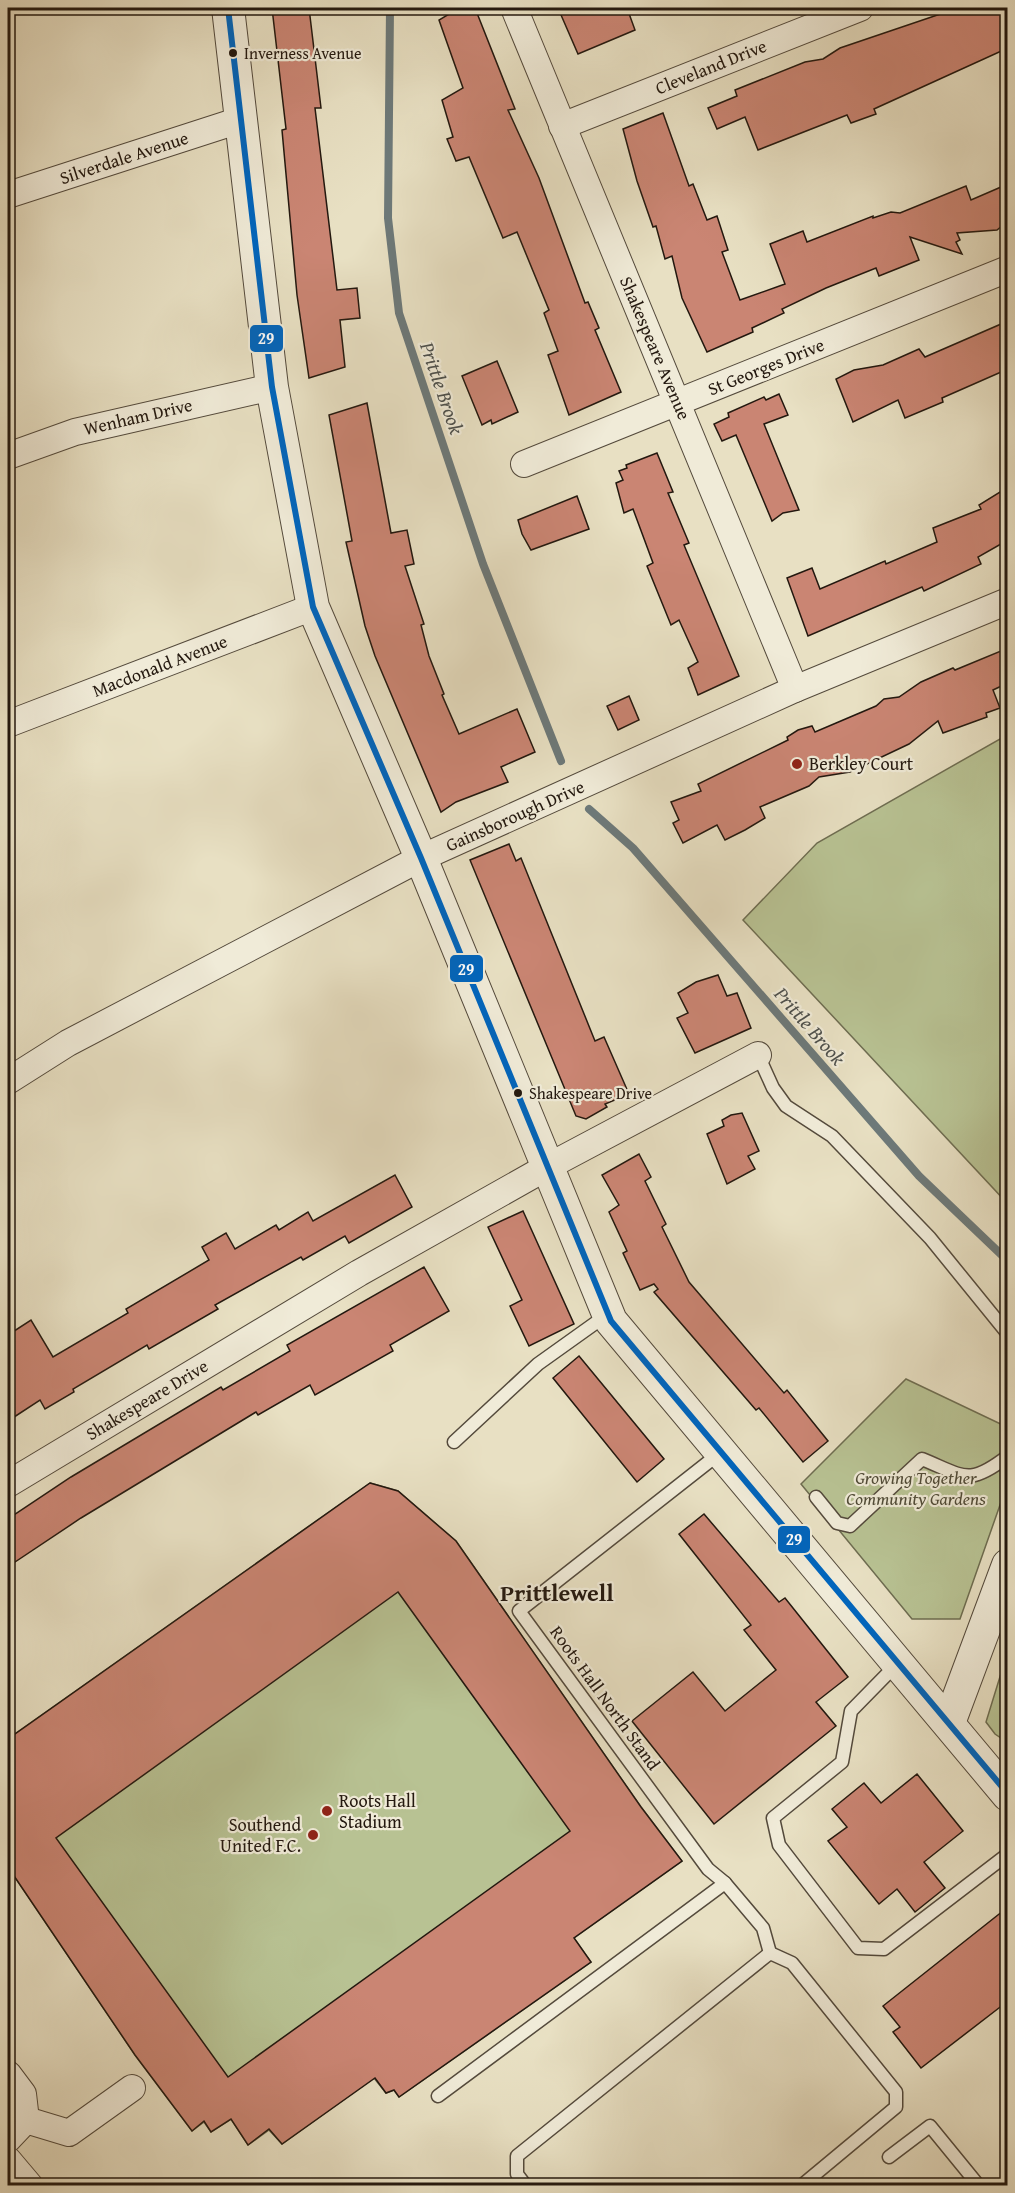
<svg xmlns="http://www.w3.org/2000/svg" width="1015" height="2193" font-family="'Gentium Book Plus',serif">
<rect width="100%" height="100%" fill="#e8e0c3"/>
<filter id="stains"><feTurbulence type="fractalNoise" baseFrequency=".00333" numOctaves="4"/><feColorMatrix values="0 0 0 0 .2 0 0 0 0 .09 0 0 0 0 .02 0 0 0 .5 -.17"/></filter>
<radialGradient id="worn" r=".72"><stop offset=".6" stop-color="#630" stop-opacity="0"/><stop offset="1" stop-color="#630" stop-opacity=".3"/></radialGradient>
<!-- green -->
<g fill="#b8c293" stroke="#6e6d51" stroke-width="1.5">
<path d="M1007,735V1203L743,920L817,843Z"/>
<path d="M906,1379L1007,1427V1485L960,1619H912L801,1484Z"/>
<path d="M370,1483L398,1491L456,1541L641,1807L682,1861L574,1938L591,1962L399,2097L394,2090L386,2093L374,2078L282,2144L269,2130L248,2145L231,2119L211,2132L204,2122L192,2131L135,2055L8,1867V1819L12,1815L8,1808V1790L14,1785L8,1776V1739Z"/>
<path d="M1007,1654V1742L995,1734L986,1722Z"/>
</g>
<g fill="none" stroke-linecap="round" stroke-linejoin="round">
<!-- stream -->
<g stroke="#6d7979" stroke-width="8">
<path d="M390,8L388,218L399,313L483,564L561,761"/>
<path d="M589,809L633,848L919,1176L1008,1261"/>
</g>
</g>
<!-- building -->
<g fill="#ca8573" stroke="#23180f" stroke-width="1.5" fill-rule="evenodd">
<path d="M272,8H309L321,108H315L337,290L357,288L360,318L340,320L345,367L309,378L297,295L282,130L286,129Z"/>
<path d="M459,8H475L515,109L508,110L539,178L585,303L588,302L599,328L595,330L621,392L569,415L548,355L558,351L544,313L549,310L517,232L503,238L469,157L456,161L447,139L453,137L442,100L463,88L439,20Z"/>
<path d="M558,8H627L635,30L578,54Z"/>
<path d="M958,8H1008V48L874,109L876,114L851,123L847,115L758,150L745,117L717,129L708,108L737,96L735,90L805,62L823,59L840,48Z"/>
<path d="M663,113L689,186L693,184L707,220L717,216L728,250L722,252L740,300L785,284L770,244L803,231L807,242L873,216V218L891,212L900,213L966,186L971,200L1008,184V221L997,230L957,233L960,240L956,242L962,254L910,237L919,260L879,276L876,268L826,288L782,309L784,313L752,328L753,332L707,352L682,298L672,256L665,259L656,226L653,227L637,181L623,129Z"/>
<path d="M1008,321V369L942,398L943,402L905,418L898,400L853,422L836,379L854,370L883,365L919,349L925,357Z"/>
<path d="M497,361L518,412L492,424L491,420L482,425L462,376Z"/>
<path d="M779,394L788,415L764,424L799,510L783,513L772,521L736,435L722,441L714,424L729,417L728,413L764,397L766,400Z"/>
<path d="M367,403L391,533L407,530L414,564L405,566L424,624L421,625L429,656L444,694L442,695L459,734L517,709L535,752L501,767L508,782L456,802L441,812L375,656L365,626L346,542L352,541L329,415Z"/>
<path d="M657,453L673,492L668,493L689,543L684,545L739,676L698,695L688,668L698,662L679,620L671,625L647,566L653,563L633,509L624,513L616,483L623,480L619,471L627,468L626,465Z"/>
<path d="M1008,487V540L978,557L981,564L924,591L922,587L808,636L787,578L812,568L820,589L885,561L886,564L937,542L933,528L981,509L979,505Z"/>
<path d="M577,496L589,529L531,550L522,534L518,520Z"/>
<path d="M1008,648V683L993,690L1000,708L986,713L987,717L943,733L938,721L909,744L850,772L819,777L809,786L760,807L765,818L745,830L725,840L717,825L683,843L673,823L679,820L671,802L701,791L698,784L788,740L787,737L798,730L812,726L815,732L876,706L884,699L899,697L921,682L953,668L955,670Z"/>
<path d="M629,696L639,720L618,730L607,706Z"/>
<path d="M509,844L516,861L521,858L595,1041L604,1037L629,1094L605,1104L607,1107L586,1119L576,1116L470,860Z"/>
<path d="M718,975L727,996L737,993L751,1028L695,1053L677,1018L688,1013L678,993L696,982Z"/>
<path d="M742,1113L759,1151L748,1156L755,1169L727,1184L707,1134L724,1126L722,1120L731,1115Z"/>
<path d="M639,1154L651,1177L645,1181L666,1224L662,1227L689,1282L784,1393L787,1390L828,1441L803,1462L759,1408L756,1410L654,1292L658,1289L654,1284L640,1290L623,1253L627,1251L609,1212L619,1205L602,1175Z"/>
<path d="M395,1175L412,1207L349,1243L345,1236L303,1260L301,1257L215,1305L218,1309L149,1349L147,1345L73,1389L74,1392L45,1409L40,1400L8,1421V1335L31,1320L53,1357L128,1313L126,1309L209,1260L202,1247L226,1233L235,1249L276,1225L279,1230L308,1212L313,1221Z"/>
<path d="M523,1211L574,1324L529,1346L510,1306L522,1300L488,1227Z"/>
<path d="M424,1267L449,1311L390,1345L393,1351L315,1395L310,1385L258,1415L256,1412L81,1518L15,1562L8,1550V1519L71,1477L221,1387L223,1390L290,1351L287,1345Z"/>
<path d="M579,1356L664,1459L637,1482L553,1378Z"/>
<path d="M370,1483L398,1491L456,1541L641,1807L682,1861L574,1938L591,1962L399,2097L394,2090L386,2093L375,2078L282,2144L269,2129L248,2145L231,2119L211,2132L204,2121L192,2131L135,2055L8,1867V1739ZM398,1592L570,1831L228,2077L56,1838Z"/>
<path d="M704,1514L779,1602L785,1598L848,1677L816,1702L836,1726L714,1824L632,1721L693,1672L725,1711L776,1670L744,1630L751,1625L679,1534Z"/>
<path d="M917,1774L963,1831L924,1862L945,1888L915,1912L897,1889L879,1904L828,1841L847,1827L832,1809L864,1783L881,1803Z"/>
<path d="M1008,1907V2001L921,2068L893,2032L900,2027L883,2006Z"/>
</g>
<g fill="none" stroke-linecap="round" stroke-linejoin="round">
<!-- service casing -->
<g stroke="#544a3c" stroke-width="15">
<g id="service">
<path d="M758,1055L773,1088L786,1106L832,1136L930,1238L1008,1334"/>
<path d="M454,1442L538,1364L608,1314"/>
<path d="M720,1453L519,1611L708,1869L725,1883L763,1928L770,1953"/>
<path d="M816,1497L837,1523L850,1526L922,1459C964,1476 968,1487 1008,1456"/>
<path d="M898,1663L851,1711L842,1762L773,1818L779,1845L858,1948L884,1949L1008,1854"/>
<path d="M438,2096L725,1883"/>
<path d="M889,2157L930,2126L979,2186"/>
<path d="M526,2186L517,2174V2156L770,1953L792,1963L896,2092V2107L801,2186"/>
</g>
</g>
<!-- minor casing -->
<g stroke="#544a3c" stroke-width="28">
<g id="minor">
<path d="M514,8L795,689"/>
<path d="M562,126L860,8"/>
<path d="M8,195L240,120"/>
<path d="M8,456L75,432L272,387"/>
<path d="M524,464L1008,269"/>
<path d="M8,724L313,607"/>
<path d="M8,1081L68,1043L421,858L795,689L1008,601"/>
<path d="M8,1484L359,1273L549,1166L758,1055"/>
<path d="M8,2074L23,2094L26,2120L8,2139"/>
<path d="M26,2120L69,2133L132,2088"/>
<path d="M8,2160L30,2186"/>
</g>
</g>
<!-- tertiary casing -->
<g stroke="#544a3c" stroke-width="34">
<g id="tertiary">
<path d="M228,8L272,387L313,607L421,858L611,1321L1008,1795"/>
<path d="M949,1723L1008,1565"/>
</g>
</g>
<!-- service -->
<use href="#service" stroke="#f0ebd8" stroke-width="12"/>
<!-- minor -->
<use href="#minor" stroke="#f0ebd8" stroke-width="26"/>
<!-- tertiary -->
<use href="#tertiary" stroke="#f0ebd8" stroke-width="32"/>
<!-- bus-1 casing -->
<g stroke="#f0ebd8" stroke-width="10">
<path id="bus-1" d="M228,8L272,387L313,607L421,858L611,1321L1008,1794"/>
</g>
<!-- bus-1 -->
<use href="#bus-1" stroke="#0065bd" stroke-width="6"/>
</g>
<!-- markers -->
<g fill="#23180f" stroke="#f0ebd8" stroke-width="2">
<circle cx="233" cy="53" r="5"/>
<circle cx="518" cy="1093" r="5"/>
</g>
<g fill="#8f2418" stroke="#f0ebd8" stroke-width="2">
<circle cx="797" cy="764" r="6"/>
<circle cx="327" cy="1811" r="6"/>
<circle cx="313" cy="1835" r="6"/>
</g>
<g text-anchor="middle" stroke-width="4.5" stroke-linejoin="round" paint-order="stroke">
<!-- bus labels -->
<g font-size="16" fill="#23180f" stroke="#f0ebd8" text-anchor="start">
<text x="244" y="59">Inverness Avenue</text>
<text x="529" y="1099">Shakespeare Drive</text>
</g>
<!-- street labels -->
<g font-size="18" fill="#23180f" stroke="#f0ebd8">
<text transform="translate(711 67) rotate(-22)" y="6">Cleveland Drive</text>
<text transform="translate(124 158) rotate(-18)" y="6">Silverdale Avenue</text>
<text transform="translate(655 348) rotate(67)" y="6">Shakespeare Avenue</text>
<text transform="translate(766 367) rotate(-22)" y="6">St Georges Drive</text>
<text transform="translate(138 417) rotate(-13)" y="6">Wenham Drive</text>
<text transform="translate(160 666) rotate(-21)" y="6">Macdonald Avenue</text>
<text transform="translate(515 816) rotate(-24)" y="6">Gainsborough Drive</text>
<text transform="translate(147 1400) rotate(-31)" y="6">Shakespeare Drive</text>
<text transform="translate(605 1698) rotate(54)" y="6">Roots Hall North Stand</text>
</g>
<!-- poi labels -->
<g font-size="18" fill="#23180f" stroke="#f0ebd8" text-anchor="start">
<text x="809" y="770">Berkley Court</text>
<text x="339" y="1807">Roots Hall<tspan x="339" dy="21">Stadium</tspan></text>
<text x="301" y="1831" text-anchor="end">Southend<tspan x="301" dy="21">United F.C.</tspan></text>
</g>
<!-- park labels -->
<g font-size="18" font-style="italic" fill="#504b37" stroke="#f0ebd8">
<text x="916" y="1484">Growing Together<tspan x="916" dy="21">Community Gardens</tspan></text>
</g>
<!-- water labels -->
<g font-size="20" font-style="italic" fill="#4e514d" stroke="#f0ebd8">
<text transform="translate(442 388) rotate(71)" y="7">Prittle Brook</text>
<text transform="translate(810 1026) rotate(49)" y="7">Prittle Brook</text>
</g>
<!-- district labels -->
<g font-size="24" font-weight="bold" fill="#23180f" stroke="#f0ebd8">
<text x="557" y="1601">Prittlewell</text>
</g>
</g>
<g stroke="#f0ebd8" stroke-width="2">
<rect x="249" y="324" width="35" height="29" rx="6" fill="#0065bd"/>
<rect x="449" y="954" width="35" height="29" rx="6" fill="#0065bd"/>
<rect x="777" y="1525" width="34" height="29" rx="6" fill="#0065bd"/>
</g>
<g font-size="16" text-anchor="middle" font-weight="bold" fill="#fff">
<text x="266" y="344">29</text>
<text x="466" y="975">29</text>
<text x="794" y="1545">29</text>
</g>
<!-- margin -->
<rect width="1015" height="2193" fill="none" stroke="#e8e0c3" stroke-width="30"/>
<rect x="9" y="9" width="997" height="2175" fill="none" stroke="#23180f" stroke-width="3"/>
<rect x="15" y="15" width="985" height="2163" fill="none" stroke="#23180f" stroke-width="1.5"/>
<rect width="100%" height="100%" filter="url(#stains)"/>
<rect width="100%" height="100%" fill="url(#worn)"/>
</svg>
